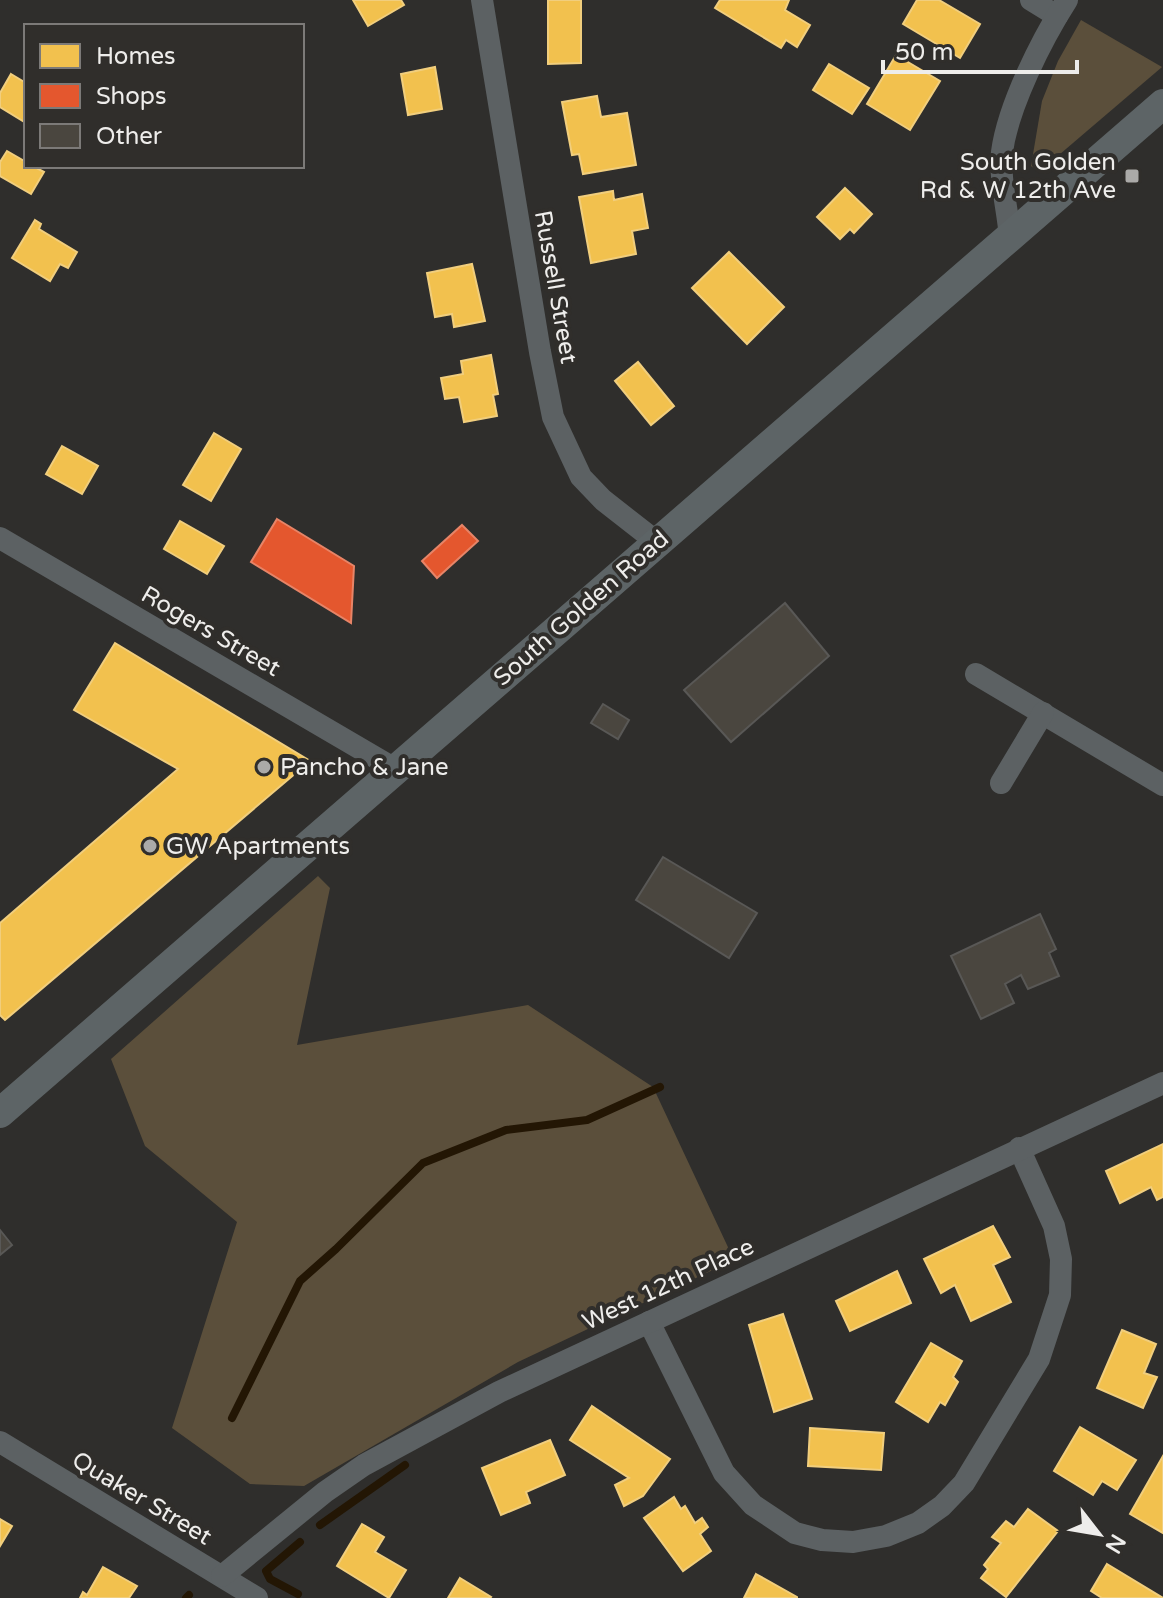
<svg xmlns="http://www.w3.org/2000/svg" width="1163" height="1598" font-family="'Varela Round',sans-serif">
<rect width="100%" height="100%" fill="#2f2e2c"/>
<!-- green -->
<g fill="#5b4f3b">
<path d="M1081,20L1162,67L1039,172L1031,166L1042,101L1058,61Z"/>
<path d="M318,876L330,888L297,1045L528,1005L653,1087L734,1260L518,1362L304,1486L250,1484L172,1428L237,1222L145,1146L111,1059Z"/>
</g>
<!-- homes -->
<g fill="#f2c14e" stroke="#f1ce7d" stroke-width="2">
<path d="M353,0H401L404,5L368,26Z"/>
<path d="M548,0H581V63L548,64Z"/>
<path d="M720,0H789L785,10L810,25L797,47L786,40L781,48L715,8Z"/>
<path d="M917,0H939L980,24L960,58L903,24Z"/>
<path d="M896,55L940,81L910,130L867,104Z"/>
<path d="M829,64L869,88L852,114L813,90Z"/>
<path d="M435,67L442,109L408,115L401,74Z"/>
<path d="M11,74L26,83V123L0,107V93Z"/>
<path d="M597,96L601,117L627,113L636,165L583,174L579,154L572,155L562,102Z"/>
<path d="M7,151L26,162V166H33L44,172L31,194L0,176V162Z"/>
<path d="M845,188L872,214L854,233L850,229L840,239L817,217Z"/>
<path d="M613,191L614,200L642,194L648,228L632,231L636,254L591,263L579,197Z"/>
<path d="M35,220L41,224L39,229L77,252L68,268L60,264L50,281L12,258Z"/>
<path d="M729,252L784,307L747,344L692,288Z"/>
<path d="M472,264L485,321L454,327L452,314L435,317L427,273Z"/>
<path d="M491,355L498,394L493,395L497,416L464,422L459,397L445,399L441,378L463,374L461,361Z"/>
<path d="M638,362L674,406L651,425L615,381Z"/>
<path d="M214,433L241,449L211,501L183,485Z"/>
<path d="M62,446L98,466L82,494L46,474Z"/>
<path d="M180,521L224,546L207,574L164,549Z"/>
<path d="M115,643L310,761L5,1020L0,1015V923L178,769L74,710Z"/>
<path d="M1163,1144V1197L1157,1200L1151,1187L1120,1203L1106,1171Z"/>
<path d="M993,1226L1010,1257L993,1265L1011,1302L971,1321L955,1285L941,1293L924,1259Z"/>
<path d="M897,1271L911,1303L850,1331L836,1301Z"/>
<path d="M783,1314L812,1399L774,1412L749,1325Z"/>
<path d="M1122,1330L1156,1344L1144,1373L1157,1377L1143,1408L1097,1388Z"/>
<path d="M931,1343L962,1361L953,1377L958,1382L945,1405L940,1402L928,1422L896,1402Z"/>
<path d="M592,1406L670,1459L643,1496L624,1506L615,1485L629,1478L570,1440Z"/>
<path d="M1080,1427L1136,1460L1117,1490L1102,1481L1093,1495L1054,1471Z"/>
<path d="M810,1428L884,1433L881,1470L808,1466Z"/>
<path d="M550,1440L565,1475L526,1492L530,1503L501,1515L482,1468Z"/>
<path d="M1163,1456V1533L1130,1514Z"/>
<path d="M674,1497L681,1509L685,1506L695,1523L702,1518L708,1527L700,1534L711,1551L683,1571L644,1518Z"/>
<path d="M1028,1509L1058,1531L1006,1597L981,1578L988,1569L984,1565L1001,1543L992,1537L1006,1521L1014,1527Z"/>
<path d="M0,1519L12,1526L0,1546Z"/>
<path d="M362,1524L384,1537L375,1552L406,1570L389,1598L337,1566Z"/>
<path d="M1107,1564L1163,1598H1102L1091,1591Z"/>
<path d="M103,1567L137,1586L129,1598H80L83,1592L87,1595Z"/>
<path d="M756,1574L797,1597V1598H744Z"/>
<path d="M460,1578L491,1597L490,1598H448Z"/>
</g>
<!-- shops -->
<g fill="#e4572e" stroke="#e78467" stroke-width="2">
<path d="M277,519L354,566L351,623L251,562Z"/>
<path d="M462,525L478,541L437,578L422,561Z"/>
</g>
<g fill="none" stroke-linecap="round" stroke-linejoin="round">
<!-- stream -->
<g stroke="#231604" stroke-width="8">
<path d="M232,1418L300,1281L336,1249L423,1163L506,1130L587,1120L660,1087"/>
<path d="M320,1525L405,1465"/>
<path d="M298,1594L270,1579L266,1571L300,1542"/>
<path d="M186,1598L189,1595"/>
</g>
</g>
<!-- building -->
<g fill="#4a463f" stroke="#595856" stroke-width="2">
<path d="M785,603L829,656L731,742L684,690Z"/>
<path d="M603,704L629,720L618,739L591,723Z"/>
<path d="M663,857L757,913L729,958L636,900Z"/>
<path d="M1040,914L1056,949L1049,953L1059,976L1028,989L1021,975L1005,984L1014,1003L981,1019L951,956Z"/>
<path d="M0,1230L12,1245L0,1255Z"/>
</g>
<g fill="none" stroke-linecap="round" stroke-linejoin="round">
<!-- street -->
<g stroke="#5c6163" stroke-width="22">
<path d="M482,0L540,352L553,417L581,477L603,500L658,543"/>
<path d="M1031,0L1057,16"/>
<path d="M1010,238C1008,210 999,179 1002,152C1008,106 1042,39 1067,0"/>
<path d="M0,538L395,769"/>
<path d="M976,674L1163,785"/>
<path d="M1001,783L1043,713"/>
<path d="M649,1322L724,1473L753,1505L795,1533L822,1540L853,1542L886,1536L918,1523L942,1506L964,1483L1039,1359L1060,1295L1061,1259L1054,1226L1019,1148"/>
<path d="M0,1442L257,1598"/>
<path d="M222,1576L325,1492L364,1465L499,1392L1163,1083"/>
</g>
<!-- secondary -->
<path stroke="#5d6466" stroke-width="30" d="M0,1113L1163,104"/>
</g>
<!-- markers -->
<g fill="#abaaa8" stroke="#302e2b" stroke-width="3">
<rect x="1124" y="168" width="16" height="16" rx="4"/>
<circle cx="264" cy="767" r="8"/>
<circle cx="150" cy="846" r="8"/>
</g>
<g text-anchor="middle" stroke-width="8" stroke-linejoin="round" paint-order="stroke">
<!-- poi labels -->
<g font-size="24" fill="#eeedeb" stroke="#302e2b" text-anchor="start">
<text x="1116" y="170" text-anchor="end">South Golden<tspan x="1116" dy="28">Rd &amp; W 12th Ave</tspan></text>
<text x="280" y="775">Pancho &amp; Jane</text>
<text x="166" y="854">GW Apartments</text>
</g>
<!-- street labels -->
<g font-size="24" fill="#eeedeb" stroke="#302e2b">
<text transform="translate(556 287) rotate(80)" y="8">Russell Street</text>
<text transform="translate(581 608) rotate(-41)" y="8">South Golden Road</text>
<text transform="translate(211 631) rotate(30)" y="8">Rogers Street</text>
<text transform="translate(668 1284) rotate(-25)" y="8">West 12th Place</text>
<text transform="translate(142 1498) rotate(31)" y="8">Quaker Street</text>
</g>
</g>
<!-- legend -->
<rect x="24" y="24" width="280" height="144" fill="#302e2b" stroke="#7c7a78" stroke-width="2"/>
<rect x="40" y="44" width="40" height="24" fill="#f2c14e" stroke="#7c7a78" stroke-width="2"/>
<text x="96" y="64" font-size="24" fill="#eeedeb">Homes</text>
<rect x="40" y="84" width="40" height="24" fill="#e4572e" stroke="#7c7a78" stroke-width="2"/>
<text x="96" y="104" font-size="24" fill="#eeedeb">Shops</text>
<rect x="40" y="124" width="40" height="24" fill="#4a463f" stroke="#7c7a78" stroke-width="2"/>
<text x="96" y="144" font-size="24" fill="#eeedeb">Other</text>
<!-- north arrow -->
<g transform="translate(1099 1534) rotate(121)" stroke="#302e2b" stroke-width="6" paint-order="stroke">
<path d="M0-6L14 30L0 20L-14 30Z" fill="#eeedeb"/>
<text y="-12" font-size="22" font-weight="bold" text-anchor="middle" fill="#eeedeb">N</text>
</g>
<!-- scale -->
<path d="M883 60v12h194v-12" fill="none" stroke="#eeedeb" stroke-width="4"/>
<text x="895" y="60" font-size="24" fill="#eeedeb" stroke="#302e2b" stroke-width="6" paint-order="stroke">50 m</text>
</svg>
